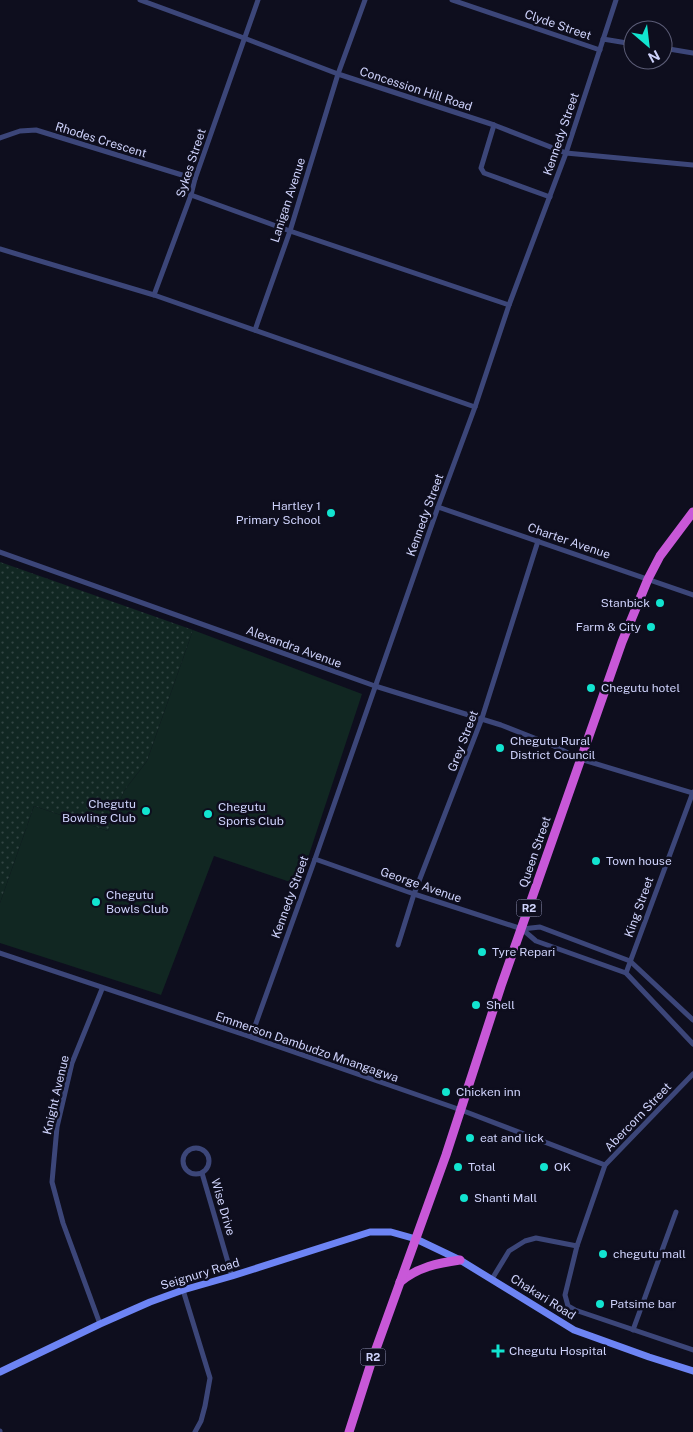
<svg xmlns="http://www.w3.org/2000/svg" width="693" height="1432" font-family="'Public Sans',sans-serif">
<defs>
<pattern id="grass-dots" width="8" height="8" patternUnits="userSpaceOnUse" patternTransform="scale(1.25)"><rect width="8" height="8" fill="#112722"/><path d="M2 2h.1M6 6h.1" fill="none" stroke="#324543" stroke-width="1.8" stroke-linecap="round"/></pattern>
</defs>
<rect width="100%" height="100%" fill="#0e0e1e"/>
<!-- grass -->
<path fill="url(#grass-dots)" d="M0,562L193,630L147,761L124,791L108,831L34,806L0,903Z"/>
<!-- pitch -->
<path fill="#112722" d="M193,630L362,694L299,885L214,856L161,995L0,943V903L34,806L108,831L124,791L147,761Z"/>
<g fill="none" stroke-linecap="round" stroke-linejoin="round">
<!-- minor -->
<g stroke="#3c4679" stroke-width="5">
<path d="M140,0L244,38L338,74L494,125L566,153L693,165"/>
<path d="M452,0L600,50"/>
<path d="M603,39L633,44"/>
<path d="M663,48L693,53"/>
<path d="M494,125L481,168L484,173L550,197"/>
<path d="M0,138L20,131L36,130L195,179"/>
<path d="M191,195L290,231L509,305"/>
<path d="M0,249L154,295L475,407"/>
<path d="M154,295L191,195L195,179L258,0"/>
<path d="M255,330L290,231L338,74L365,0"/>
<path d="M438,507L693,595"/>
<path d="M0,552L375,686L501,725L552,745L580,759L693,793"/>
<path d="M315,859L414,894L522,929L540,927L630,961L693,1020"/>
<path d="M522,929L536,941L626,973L693,1044"/>
<path d="M398,945L414,894L482,718L538,541"/>
<path d="M0,953L251,1037L461,1110L605,1165"/>
<path d="M626,973L693,792"/>
<path d="M251,1037L315,859L438,507L475,407L509,305L566,153L616,0"/>
<circle cx="196" cy="1161" r="13"/>
<path d="M202,1173L232,1276"/>
<path d="M577,1246L565,1295L568,1306L575,1310L693,1350"/>
<path d="M492,1279L509,1251L525,1241L536,1238L577,1246L605,1165L693,1074"/>
<path d="M183,1290L210,1378L205,1406L201,1421L195,1432"/>
<path d="M100,1324L63,1223L52,1182L57,1127L72,1063L102,989"/>
<path d="M633,1330L676,1212"/>
<path d="M0,1431V1432"/>
</g>
<!-- secondary -->
<path stroke="#6d84f4" stroke-width="7" d="M0,1372L100,1324L150,1302L183,1290L232,1276L370,1232H391L416,1239L460,1260L574,1330L649,1357L693,1371"/>
<!-- trunk -->
<g stroke="#c858d8" stroke-width="9">
<path d="M400,1282C418,1267 438,1263 460,1260"/>
<path d="M349,1432L372,1360L446,1155L501,986L622,642L648,579L660,556L693,512"/>
</g>
</g>
<!-- markers -->
<g fill="#12e4d0" stroke="#0e0e1e" stroke-width="2">
<circle cx="331" cy="513" r="5"/>
<circle cx="660" cy="603" r="5"/>
<circle cx="651" cy="627" r="5"/>
<circle cx="591" cy="688" r="5"/>
<circle cx="500" cy="748" r="5"/>
<circle cx="146" cy="811" r="5"/>
<circle cx="208" cy="814" r="5"/>
<circle cx="596" cy="861" r="5"/>
<circle cx="96" cy="902" r="5"/>
<circle cx="482" cy="952" r="5"/>
<circle cx="476" cy="1005" r="5"/>
<circle cx="446" cy="1092" r="5"/>
<circle cx="470" cy="1138" r="5"/>
<circle cx="458" cy="1167" r="5"/>
<circle cx="544" cy="1167" r="5"/>
<circle cx="464" cy="1198" r="5"/>
<circle cx="603" cy="1254" r="5"/>
<circle cx="600" cy="1304" r="5"/>
<path d="M495.5 1343.5h5v5h5v5h-5v5h-5v-5h-5v-5h5z"/>
</g>
<g text-anchor="middle" stroke-width="5" stroke-linejoin="round" paint-order="stroke">
<!-- shield labels -->
<g fill="#0e0e1e" stroke="#9497b9" stroke-width="1">
<rect x="516.5" y="899.5" width="25" height="17" rx="4"/>
<rect x="360.5" y="1348.5" width="25" height="17" rx="4"/>
</g>
<g font-size="11" font-weight="bold" fill="#ced2fb">
<text x="529" y="912">R2</text>
<text x="373" y="1361">R2</text>
</g>
<!-- street labels -->
<g font-size="12" fill="#ced2fb" stroke="#0e0e1e">
<text transform="translate(558 25) rotate(19)" y="4">Clyde Street</text>
<text transform="translate(416 89) rotate(18)" y="4">Concession Hill Road</text>
<text transform="translate(561 134) rotate(-71)" y="4">Kennedy Street</text>
<text transform="translate(101 140) rotate(17)" y="4">Rhodes Crescent</text>
<text transform="translate(191 163) rotate(-72)" y="4">Sykes Street</text>
<text transform="translate(288 200) rotate(-72)" y="4">Lanigan Avenue</text>
<text transform="translate(425 515) rotate(-70)" y="4">Kennedy Street</text>
<text transform="translate(569 541) rotate(19)" y="4">Charter Avenue</text>
<text transform="translate(294 647) rotate(20)" y="4">Alexandra Avenue</text>
<text transform="translate(463 741) rotate(-69)" y="4">Grey Street</text>
<text transform="translate(535 852) rotate(-71)" y="4">Queen Street</text>
<text transform="translate(421 885) rotate(19)" y="4">George Avenue</text>
<text transform="translate(290 897) rotate(-70)" y="4">Kennedy Street</text>
<text transform="translate(639 907) rotate(-70)" y="4">King Street</text>
<text transform="translate(307 1047) rotate(19)" y="4">Emmerson Dambudzo Mnangagwa</text>
<text transform="translate(56 1095) rotate(-77)" y="4">Knight Avenue</text>
<text transform="translate(638 1117) rotate(-46)" y="4">Abercorn Street</text>
<text transform="translate(223 1207) rotate(74)" y="4">Wise Drive</text>
<text transform="translate(200 1274) rotate(-17)" y="4">Seignury Road</text>
<text transform="translate(543 1297) rotate(32)" y="4">Chakari Road</text>
</g>
<!-- poi labels -->
<g font-size="12" fill="#ced2fb" stroke="#0e0e1e" text-anchor="start">
<text x="321" y="510" text-anchor="end">Hartley 1<tspan x="321" dy="14">Primary School</tspan></text>
<text x="650" y="607" text-anchor="end">Stanbick</text>
<text x="641" y="631" text-anchor="end">Farm &amp; City</text>
<text x="601" y="692">Chegutu hotel</text>
<text x="510" y="745">Chegutu Rural<tspan x="510" dy="14">District Council</tspan></text>
<text x="136" y="808" text-anchor="end">Chegutu<tspan x="136" dy="14">Bowling Club</tspan></text>
<text x="218" y="811">Chegutu<tspan x="218" dy="14">Sports Club</tspan></text>
<text x="606" y="865">Town house</text>
<text x="106" y="899">Chegutu<tspan x="106" dy="14">Bowls Club</tspan></text>
<text x="492" y="956">Tyre Repari</text>
<text x="486" y="1009">Shell</text>
<text x="456" y="1096">Chicken inn</text>
<text x="480" y="1142">eat and lick</text>
<text x="468" y="1171">Total</text>
<text x="554" y="1171">OK</text>
<text x="474" y="1202">Shanti Mall</text>
<text x="613" y="1258">chegutu mall</text>
<text x="610" y="1308">Patsime bar</text>
<text x="509" y="1355">Chegutu Hospital</text>
</g>
</g>
<!-- north arrow -->
<g transform="translate(648 45) rotate(152)"><circle r="24" fill="#0e0e1e" stroke="#5b5c76"/>
<path d="M0-4L9 19L0 12L-9 19Z" fill="#12e4d0"/>
<text y="-8" font-size="14" font-weight="bold" text-anchor="middle" fill="#ced2fb">N</text>
</g>
</svg>
